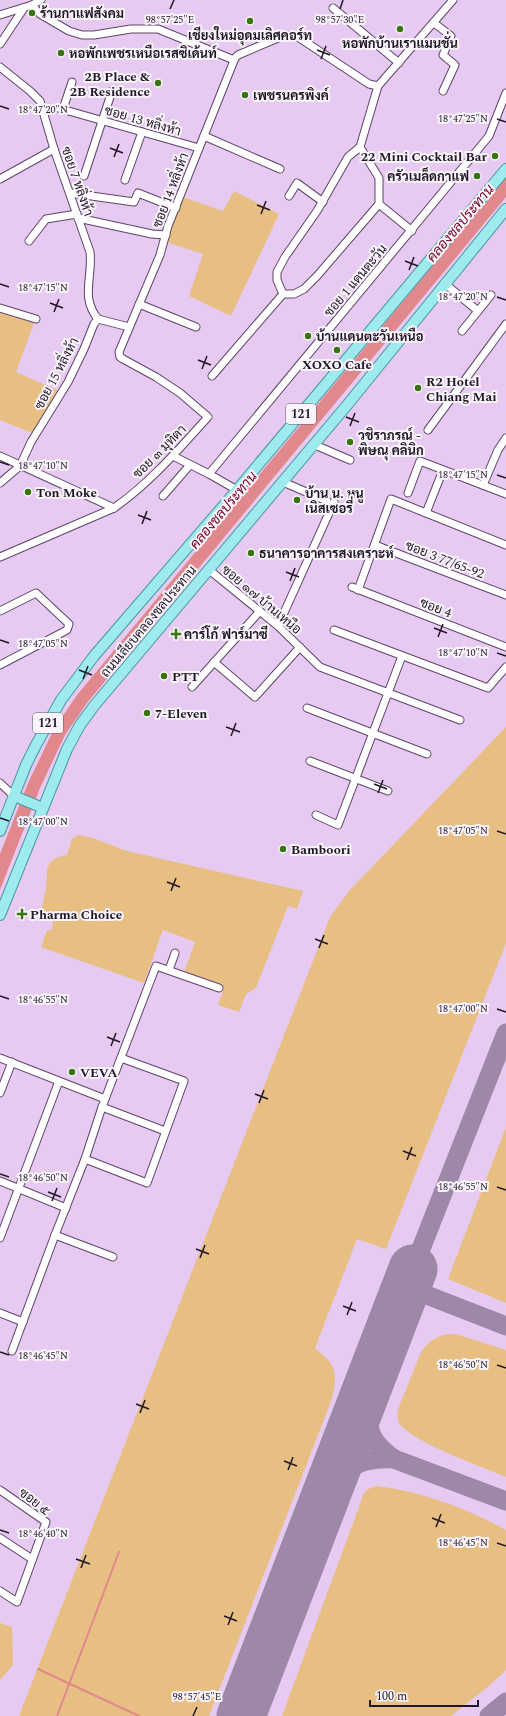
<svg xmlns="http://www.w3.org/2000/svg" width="506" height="1716" font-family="Spectral,Sarabun,serif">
<rect width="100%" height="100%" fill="#e6caf2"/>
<!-- green -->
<g fill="#e8bf83">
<path d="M234,191L279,214L231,316L189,296L203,254L166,242L183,197L223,211Z"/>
<path d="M0,311L34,323L16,372L59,391L32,433L0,420Z"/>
<path d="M506,727V943L386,1249L357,1239L315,1348C319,1352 325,1356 329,1361C339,1372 334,1392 330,1404L209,1716H19L330,917L349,891Z"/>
<path d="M78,835C97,837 113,847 131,852L303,891L297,909L288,906L256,988L246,994L239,1012L218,1005L224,987L184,973L195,942L163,930L144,983L41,947L47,930H52L54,913L41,911L46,888L47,870L50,862L58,857L67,855L72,839Z"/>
<path d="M506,1127V1303L448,1279Z"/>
<path d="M448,1334H456L506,1350V1477C483,1467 412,1442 400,1424C397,1420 397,1415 398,1409L421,1352C428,1342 436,1336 448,1334Z"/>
<path d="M377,1486C422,1492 467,1508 506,1530V1670L490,1685L451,1716H282L364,1493L370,1488Z"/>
<path d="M0,1623L12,1627L13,1665L0,1680Z"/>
</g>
<!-- water -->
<path fill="#e1888d" d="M506,177V197L87,703L65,735L40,788L0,890V854L28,783L54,729L77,695Z"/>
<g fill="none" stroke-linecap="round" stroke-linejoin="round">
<!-- stream -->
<g stroke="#e1888d" stroke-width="2">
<path d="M38,1669L139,1716"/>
<path d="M57,1716L119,1552"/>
</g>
<!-- taxiway -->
<g stroke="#9e88a7" stroke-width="19">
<path d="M413,1269L506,1033"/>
<path d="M406,1287L506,1326"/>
<path d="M370,1382C367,1399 364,1425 375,1441C380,1448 387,1454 394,1459"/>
<path d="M323,1502C344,1470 353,1457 394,1459L506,1501"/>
<path d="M489,1716L506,1702"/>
</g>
<!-- runway -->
<path stroke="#9e88a7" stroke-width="49" d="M241,1716L413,1269"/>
<!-- minor casing -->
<g stroke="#5d4567" stroke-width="9">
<g id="minor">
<path d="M32,5L40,14L69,31L82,35H94L131,29H158L234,60"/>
<path d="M333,8L399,63"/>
<path d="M0,15L32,5L41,0"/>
<path d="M434,23L451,36L443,55L455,65L443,91"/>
<path d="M0,44L24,8"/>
<path d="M0,67L30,91L40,101L54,149L90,252C93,278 80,297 98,319"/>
<path d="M58,108L199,148"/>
<path d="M63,109L72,82"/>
<path d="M204,136L280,169"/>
<path d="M84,176L112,91"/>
<path d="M0,179L54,149"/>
<path d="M125,180L142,132"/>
<path d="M70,193L134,202L138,193L176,208"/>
<path d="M289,196L297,183L323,202"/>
<path d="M379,204L412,231"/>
<path d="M78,218L152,234L166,235"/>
<path d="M29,241L46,219L77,214"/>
<path d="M444,283L478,311"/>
<path d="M283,294L277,280V272L285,257L317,211L348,157L360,147L378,86"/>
<path d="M283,294H294L304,289L317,276L379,204V178L360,147"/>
<path d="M139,304L196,327"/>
<path d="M0,308L36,319"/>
<path d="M462,331L491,295"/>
<path d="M212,376L283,294"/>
<path d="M428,430L506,324"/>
<path d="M315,445L350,460"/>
<path d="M0,456L114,508"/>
<path d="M173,456L209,474L237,490"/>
<path d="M209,474L489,136L506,93"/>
<path d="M283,482L327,501"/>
<path d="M0,483L20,466L31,442L68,382L84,349L94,324L98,319L129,327"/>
<path d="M483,485L498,450L506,438"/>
<path d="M408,493L420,461L506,494"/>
<path d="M163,496L190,465"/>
<path d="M426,513L443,470"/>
<path d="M375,545L506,595"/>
<path d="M0,557L114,508C150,483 179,449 208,417L180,393L156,377L123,359L120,357L119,352L160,255L168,226L235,58L238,55L285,35L298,37L369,84L378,86L453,0"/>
<path d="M208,569L278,626L320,667L460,720"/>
<path d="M352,587L506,647"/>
<path d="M358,590L391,499L506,545"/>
<path d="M0,611L36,593L69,624L67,630L0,665"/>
<path d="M278,626L334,502"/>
<path d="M334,630L488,688L506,667"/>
<path d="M214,662L255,697L300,647"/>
<path d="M192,687L260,611"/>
<path d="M307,708L427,754"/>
<path d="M310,761L388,791"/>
<path d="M0,783L14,796"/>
<path d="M316,815L338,825L402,656"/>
<path d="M169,970L175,953"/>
<path d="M0,1058L105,1099"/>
<path d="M0,1093L12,1062"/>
<path d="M102,1107L165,1131"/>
<path d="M85,1159L147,1183L184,1081L121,1058"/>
<path d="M0,1181L66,1208"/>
<path d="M55,1235L113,1257"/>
<path d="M0,1238L59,1081"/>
<path d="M0,1313L23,1322"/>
<path d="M12,1351L55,1235L85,1159L102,1107L156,966L219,988"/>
<path d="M0,1490L46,1522L17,1602L0,1591"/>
<path d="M0,1538L32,1559"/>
</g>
</g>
<!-- primary casing -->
<g stroke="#47989f" stroke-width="12">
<g id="primary">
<path d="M14,796L43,808"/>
<path d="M0,831L26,765L36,745L61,700L94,656L237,490L506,169"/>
<path d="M0,915L67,749L80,725L94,706L348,404L506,209"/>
</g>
</g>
<!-- minor -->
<use href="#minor" stroke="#fff" stroke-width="7"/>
<!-- primary -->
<use href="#primary" stroke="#9debec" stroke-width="10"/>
</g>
<!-- ticks -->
<path fill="none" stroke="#211725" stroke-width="1.5" d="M170,9L174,0M340,9L343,0M317,50L330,55M321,59L326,46M0,106L9,109M497,119L506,122M110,148L123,153M114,157L119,144M257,205L270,210M261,214L266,201M405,261L418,266M409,270L414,257M0,284L9,287M497,297L506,300M50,303L63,308M54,312L59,299M198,360L211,365M202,369L207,356M346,417L359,422M350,426L355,413M0,462L9,465M497,475L506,478M138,515L151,520M142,524L147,511M286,572L299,577M290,581L295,568M434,628L447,633M438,637L443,624M0,640L9,643M497,653L506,656M79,670L92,675M83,679L88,666M226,727L240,732M231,736L236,723M374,784L387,789M378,793L383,780M0,818L9,821M497,831L506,834M167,882L180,887M171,891L176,878M315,939L328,944M319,948L324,935M0,996L9,999M497,1009L506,1012M107,1037L120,1042M111,1046L116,1033M255,1094L268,1099M259,1103L264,1090M403,1151L416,1156M407,1160L412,1147M0,1174L9,1177M497,1187L506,1190M48,1192L61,1197M52,1201L57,1188M196,1249L209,1254M200,1258L205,1245M343,1306L356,1311M347,1315L352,1302M0,1352L9,1355M497,1365L506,1368M136,1404L149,1409M140,1413L145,1400M284,1461L297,1466M288,1470L293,1457M432,1518L445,1523M436,1527L441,1514M0,1530L9,1533M497,1543L506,1546M76,1559L90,1564M81,1568L86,1555M224,1616L237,1621M228,1625L233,1612M193,1716L197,1707"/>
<!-- markers -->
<g fill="#37750d" stroke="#faf4fc" stroke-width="1.5">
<circle cx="32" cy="13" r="4"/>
<circle cx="250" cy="21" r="4"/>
<circle cx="400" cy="29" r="4"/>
<circle cx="61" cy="53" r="4"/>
<circle cx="158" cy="83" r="4"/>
<circle cx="245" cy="95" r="4"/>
<circle cx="495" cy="156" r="4"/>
<circle cx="477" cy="176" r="4"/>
<circle cx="308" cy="336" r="4"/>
<circle cx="337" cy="350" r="4"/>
<circle cx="418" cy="388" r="4"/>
<circle cx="350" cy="442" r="4"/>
<circle cx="28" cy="492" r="4"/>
<circle cx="297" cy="500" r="4"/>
<circle cx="251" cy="553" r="4"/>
<path d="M174 628h4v4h4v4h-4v4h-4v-4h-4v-4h4z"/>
<circle cx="164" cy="676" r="4"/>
<circle cx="147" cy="713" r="4"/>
<circle cx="283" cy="849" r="4"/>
<path d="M20 908h4v4h4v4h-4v4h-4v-4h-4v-4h4z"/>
<circle cx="72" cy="1072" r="4"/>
</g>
<g text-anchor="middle" stroke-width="4" stroke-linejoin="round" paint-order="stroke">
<!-- shield labels -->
<g fill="#faf4fc" stroke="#625966" stroke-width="1">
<rect x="286" y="404" width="30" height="20" rx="3"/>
<rect x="33" y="713" width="30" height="20" rx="3"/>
</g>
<g font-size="12" font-weight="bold" fill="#211725">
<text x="301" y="418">121</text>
<text x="48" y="727">121</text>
</g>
<!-- poi labels -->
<g font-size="13" font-weight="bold" fill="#211725" stroke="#faf4fc" text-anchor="start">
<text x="40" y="18">ร้านกาแฟสังคม</text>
<text x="250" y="40" text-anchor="middle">เชียงใหม่อุดมเลิศคอร์ท</text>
<text x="400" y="48" text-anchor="middle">หอพักบ้านเราแมนชั่น</text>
<text x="69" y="58">หอพักเพชรเหนือเรสซิเด้นท์</text>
<text x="150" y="81" text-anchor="end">2B Place &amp;<tspan x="150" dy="15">2B Residence</tspan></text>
<text x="253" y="100">เพชรนครพิงค์</text>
<text x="487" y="161" text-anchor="end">22 Mini Cocktail Bar</text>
<text x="469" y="181" text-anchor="end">ครัวเมล็ดกาแฟ</text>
<text x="316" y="341">บ้านแดนตะวันเหนือ</text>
<text x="337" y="369" text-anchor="middle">XOXO Cafe</text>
<text x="426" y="386">R2 Hotel<tspan x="426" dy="15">Chiang Mai</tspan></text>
<text x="358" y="440">วชิราภรณ์ -<tspan x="358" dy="15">พิษณุ คลินิก</tspan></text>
<text x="36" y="497">Ton Moke</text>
<text x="305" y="498">บ้าน น. หนู<tspan x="305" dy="15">เนิสเซอรี่</tspan></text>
<text x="259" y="558">ธนาคารอาคารสงเคราะห์</text>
<text x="184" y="639">คาร์โก้ ฟาร์มาซี</text>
<text x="172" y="681">PTT</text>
<text x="155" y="718">7-Eleven</text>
<text x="291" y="854">Bamboori</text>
<text x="30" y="919">Pharma Choice</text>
<text x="80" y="1077">VEVA</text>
</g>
<!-- street labels -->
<g font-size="13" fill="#211725" stroke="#faf4fc">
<text transform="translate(143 120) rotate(16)" y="5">ซอย 13 หลิ่งห้า</text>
<text transform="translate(78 181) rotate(71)" y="5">ซอย 7 หลิ่งห้า</text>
<text transform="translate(170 190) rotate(-69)" y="5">ซอย 14 หลิ่งห้า</text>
<text transform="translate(355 280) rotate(-50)" y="5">ซอย 1 แดนตะวัน</text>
<text transform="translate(56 373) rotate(-62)" y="5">ซอย 15 หลิ่งห้า</text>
<text transform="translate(159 451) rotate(-45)" y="5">ซอย ๓ มุทิตา</text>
<text transform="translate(445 559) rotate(21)" y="5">ซอย 3 77/65-92</text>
<text transform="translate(262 599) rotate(40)" y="5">ซอย ๑๗ บ้านเหนือ</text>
<text transform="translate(436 607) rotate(21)" y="5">ซอย 4</text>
<text transform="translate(148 621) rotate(-50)" y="5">ถนนเลียบคลองชลประทาน</text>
<text transform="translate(35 1501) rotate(38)" y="5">ซอย ๕</text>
</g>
<!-- water labels -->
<g font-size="14" font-style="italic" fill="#730220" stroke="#faf4fc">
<text transform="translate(460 223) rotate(-50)" y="5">คลองชลประทาน</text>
<text transform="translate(223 510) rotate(-50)" y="5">คลองชลประทาน</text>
</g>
</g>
<g font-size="10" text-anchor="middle" fill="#211725" stroke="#faf4fc" stroke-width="4" stroke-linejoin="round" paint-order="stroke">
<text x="170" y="23">98°57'25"E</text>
<text x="340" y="23">98°57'30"E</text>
<text x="43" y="113">18°47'20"N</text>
<text x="463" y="122">18°47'25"N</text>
<text x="43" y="291">18°47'15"N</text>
<text x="463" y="300">18°47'20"N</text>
<text x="43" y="469">18°47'10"N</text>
<text x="463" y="478">18°47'15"N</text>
<text x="43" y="647">18°47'05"N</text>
<text x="463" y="656">18°47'10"N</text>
<text x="43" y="825">18°47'00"N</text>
<text x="463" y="834">18°47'05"N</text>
<text x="43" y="1003">18°46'55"N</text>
<text x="463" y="1012">18°47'00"N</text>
<text x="43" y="1181">18°46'50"N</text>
<text x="463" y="1190">18°46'55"N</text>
<text x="43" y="1359">18°46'45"N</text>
<text x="463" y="1368">18°46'50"N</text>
<text x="43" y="1537">18°46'40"N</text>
<text x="463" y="1546">18°46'45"N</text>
<text x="197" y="1700">98°57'45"E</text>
</g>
<!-- scale -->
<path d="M370 1700v6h108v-6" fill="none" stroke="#211725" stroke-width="2"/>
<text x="376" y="1700" font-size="12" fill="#211725" stroke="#faf4fc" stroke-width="3" paint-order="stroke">100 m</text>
</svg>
